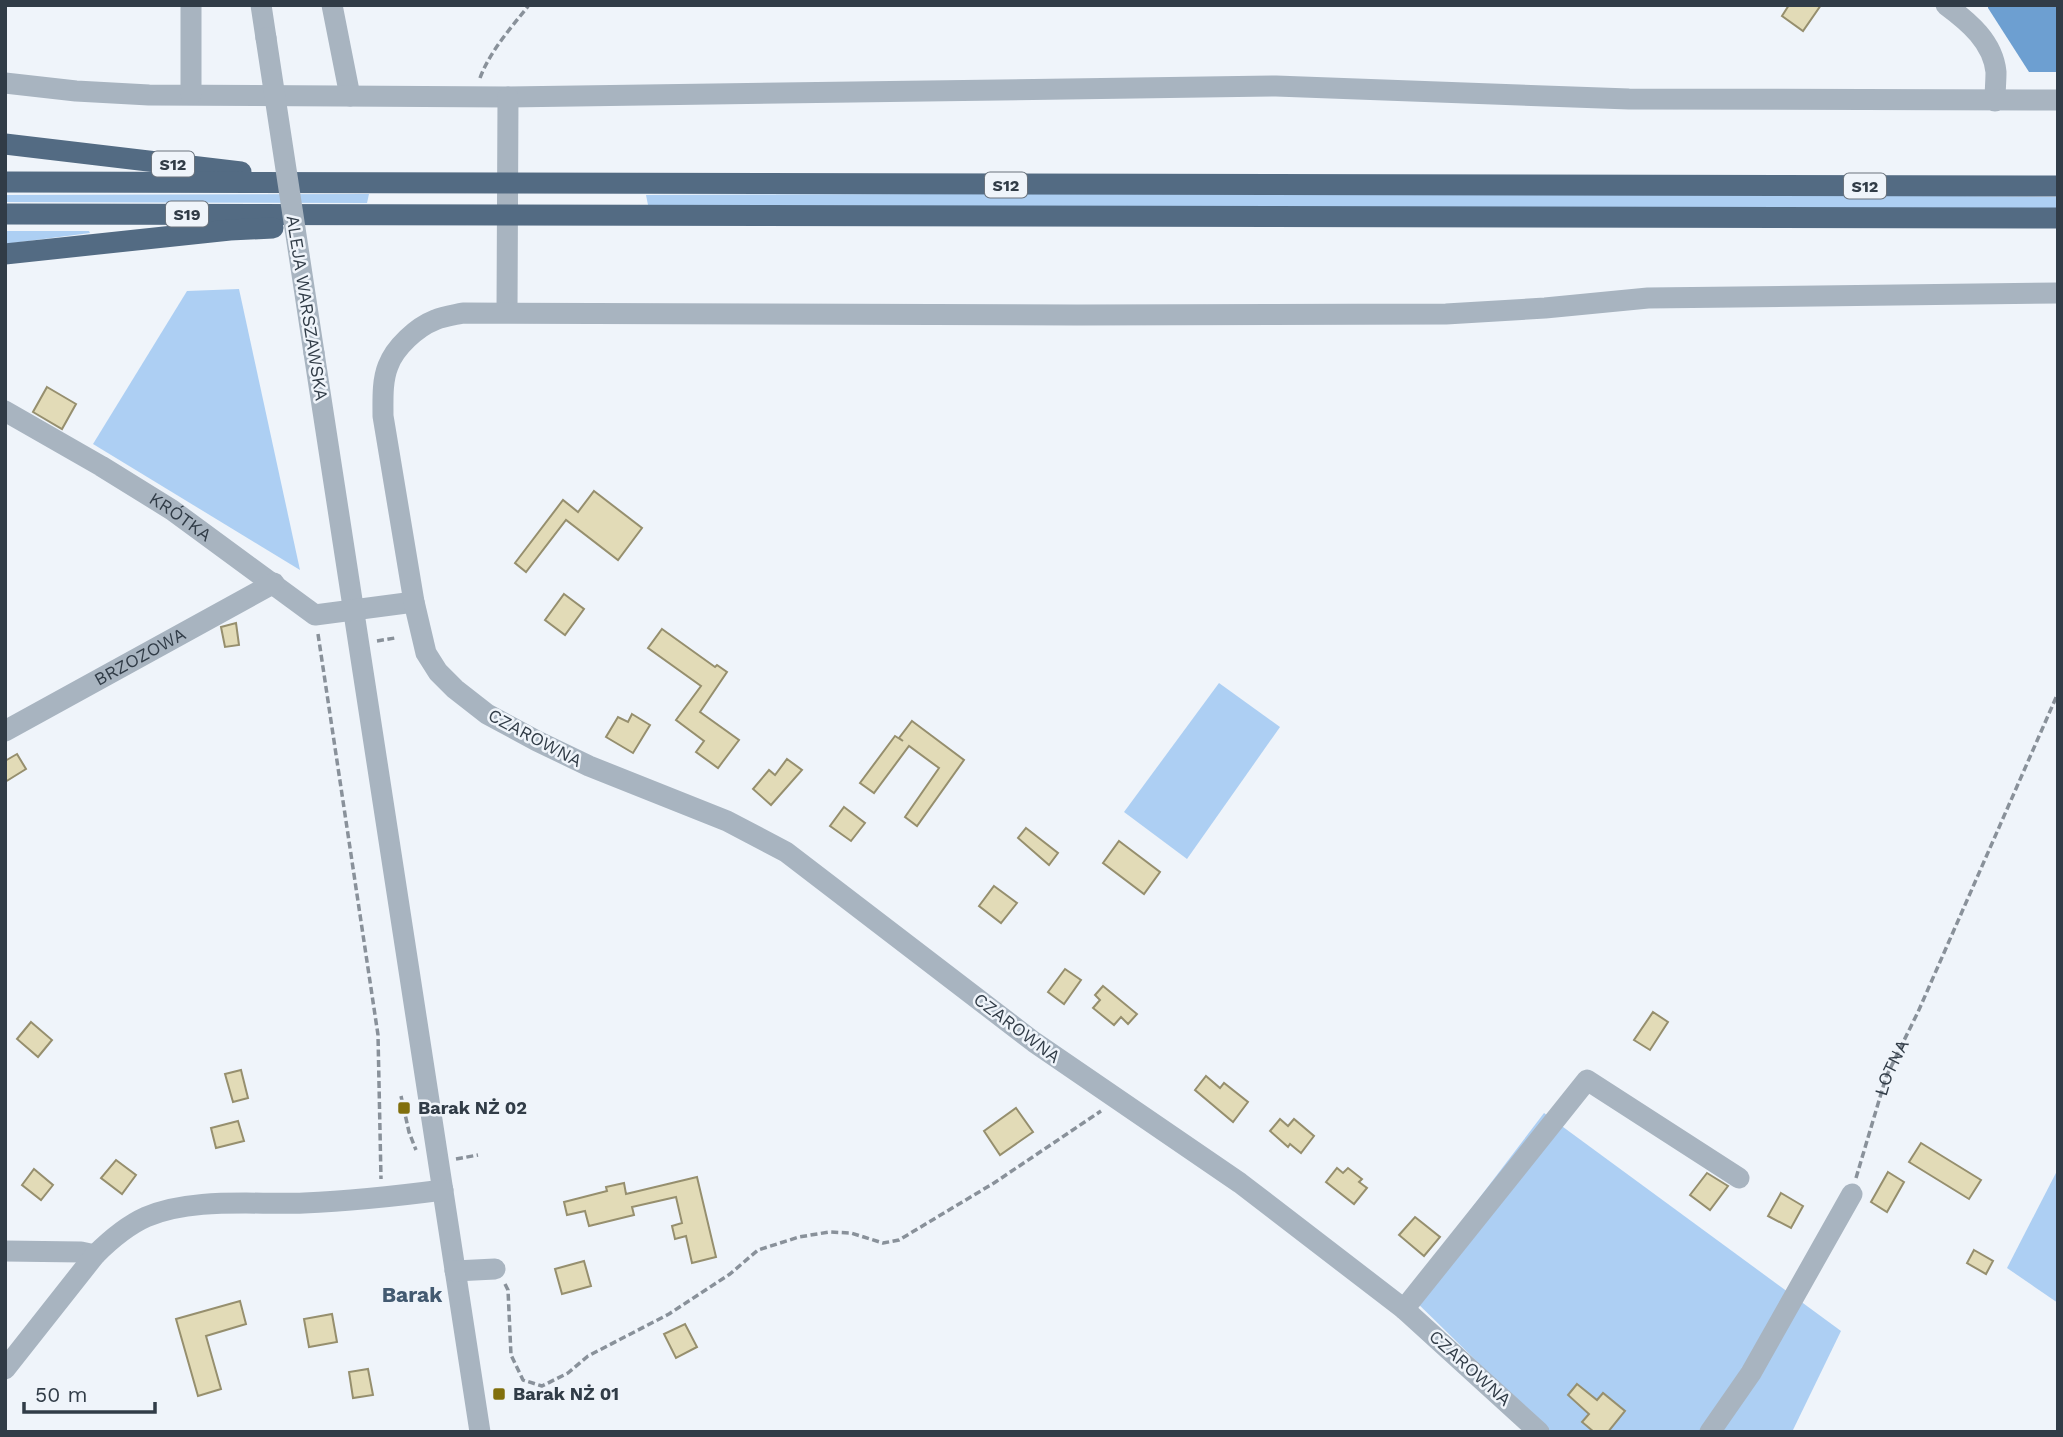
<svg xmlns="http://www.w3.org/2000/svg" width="2063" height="1437" font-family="'Work Sans',sans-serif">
<rect width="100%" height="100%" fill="#eff4fa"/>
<!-- green -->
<g fill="#adcff3">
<path d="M1565,192L2058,197V210L648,205L646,195Z"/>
<path d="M369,194L367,203L5,202V195Z"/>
<path d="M5,231H89L90,233L5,244Z"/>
<path d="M239,289L300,570L93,444L187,291Z"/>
<path d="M1219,683L1280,727L1187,859L1124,812Z"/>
<path d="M1544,1113L1841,1331L1792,1432H1549L1407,1293Z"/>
<path d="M2058,1169V1303L2007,1268Z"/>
</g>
<!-- water -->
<path fill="#6d9fd1" d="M1988,5H2058V72H2029L1988,8Z"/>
<!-- building -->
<g fill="#e2dbb7" stroke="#968f6e" stroke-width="2">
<path d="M1789,5H1821L1803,31L1782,16Z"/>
<path d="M47,387L76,404L62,429L33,412Z"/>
<path d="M594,491L642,528L618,560L566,520L526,572L515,563L563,500L578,512Z"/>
<path d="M564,594L584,609L565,635L545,620Z"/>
<path d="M236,623L239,645L225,647L221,627Z"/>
<path d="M662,629L715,667L717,665L727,672L700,712L739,740L718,768L696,752L704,741L676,720L701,686L648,648Z"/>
<path d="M632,714L650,725L633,753L606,737L618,717L628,722Z"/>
<path d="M912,721L964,760L917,826L905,817L939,768L909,746L874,793L860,783L895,736L903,741L899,738Z"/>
<path d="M17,754L26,769L5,782V761Z"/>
<path d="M787,759L802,770L771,805L753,789L769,770L775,775Z"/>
<path d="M844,807L865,823L851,841L830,826Z"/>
<path d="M1026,828L1058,853L1049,865L1018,838Z"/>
<path d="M1119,841L1160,872L1144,894L1103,863Z"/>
<path d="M994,886L1017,903L1001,923L979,906Z"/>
<path d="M1065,969L1081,980L1064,1004L1048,992Z"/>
<path d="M1103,986L1137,1014L1128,1024L1121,1017L1114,1025L1093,1008L1100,1000L1095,995Z"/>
<path d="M1653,1012L1668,1022L1650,1050L1634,1040Z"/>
<path d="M31,1022L52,1040L38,1057L17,1039Z"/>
<path d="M241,1070L248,1098L233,1102L225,1074Z"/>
<path d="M1206,1076L1220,1088L1224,1083L1248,1102L1233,1122L1195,1090Z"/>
<path d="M1016,1108L1033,1132L1000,1155L984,1131Z"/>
<path d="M1280,1119L1288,1126L1294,1119L1314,1136L1301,1153L1290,1144L1288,1147L1270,1131Z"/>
<path d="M238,1121L244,1141L216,1148L211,1128Z"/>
<path d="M1921,1143L1981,1180L1969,1199L1909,1162Z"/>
<path d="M116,1160L136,1175L122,1194L101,1178Z"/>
<path d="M1337,1168L1343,1173L1348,1168L1362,1179L1359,1182L1367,1188L1354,1204L1326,1182Z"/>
<path d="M34,1169L53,1185L41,1200L22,1185Z"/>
<path d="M1888,1172L1904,1182L1887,1212L1871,1202Z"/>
<path d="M1707,1173L1728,1186L1710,1210L1690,1195Z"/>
<path d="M697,1177L716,1257L692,1263L686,1236L675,1239L672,1226L682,1223L676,1197L632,1207L634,1215L589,1226L585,1211L567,1215L564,1202L607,1191L606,1187L624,1183L626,1194Z"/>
<path d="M1781,1193L1803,1206L1791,1228L1768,1216Z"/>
<path d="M1415,1217L1440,1237L1424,1256L1399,1235Z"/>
<path d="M1974,1250L1993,1261L1986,1274L1967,1263Z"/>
<path d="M584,1261L591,1286L562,1294L555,1269Z"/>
<path d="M240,1301L246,1324L206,1336L221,1389L198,1396L176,1319Z"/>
<path d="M332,1314L337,1342L309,1347L304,1319Z"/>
<path d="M685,1324L697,1347L676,1358L664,1334Z"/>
<path d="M368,1369L373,1395L353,1398L349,1372Z"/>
<path d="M1577,1384L1597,1400L1603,1393L1625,1411L1608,1432H1594L1582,1422L1589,1414L1568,1395Z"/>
</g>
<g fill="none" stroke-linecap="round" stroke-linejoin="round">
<!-- path -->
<g stroke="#89919a" stroke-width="3.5" stroke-dasharray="7 3.5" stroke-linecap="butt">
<path d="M480,78C490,51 511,28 529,5"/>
<path d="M318,634L378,1035L381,1179"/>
<path d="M377,641L395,638"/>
<path d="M401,1096L409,1132L416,1150"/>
<path d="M456,1159L478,1155"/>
<path id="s1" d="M1856,1178L1886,1077L1918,1012L2058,693"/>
<path d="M505,1284L508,1290L511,1355L523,1380L542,1386L568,1373L588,1356L669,1314L730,1274L758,1250L799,1237L829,1232L851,1233L883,1243L899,1240L994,1183L1101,1111"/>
</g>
<!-- minor -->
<g stroke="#a8b4c0" stroke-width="21">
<path d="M261,5L266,38"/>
<path d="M332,5L350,96"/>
<path d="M1946,5C1969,22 1993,42 1996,72C1996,81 1995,91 1995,101"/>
<path d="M5,83L76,91L149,95L508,97L1276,86L1629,99L2058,100"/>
<path d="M191,94V5"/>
<path d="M507,312L508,97"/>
<path d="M314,353L480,1432"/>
<path id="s2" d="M5,411L101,466L172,510L315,615L414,602"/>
<path id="s3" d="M5,731L274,583"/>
<path d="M5,1251L81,1252L95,1255"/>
<path d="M455,1271L495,1269"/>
<path d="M1404,1309L1587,1080L1739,1178"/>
<path d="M5,1369L95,1255C110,1240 126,1226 146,1217C193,1197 254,1205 304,1203C351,1201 397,1196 443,1190"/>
<path d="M1539,1432L1404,1309L1240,1183L1034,1042L786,852L727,821L589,766L537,741L487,714L455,689L438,672L426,653L414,602L383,416C383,400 382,381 388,366C395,347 417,327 435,320C444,316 454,315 463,313L1077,315L1446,314L1545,308L1648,298L2058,293"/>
<path d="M1710,1432L1751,1373L1852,1194"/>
</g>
<!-- highway -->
<g stroke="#536b83" stroke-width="21">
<path d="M5,144L241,172"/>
<path d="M5,182L2058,186"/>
<path d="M5,214L2058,218"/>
<path d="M5,254L230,230L273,228"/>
</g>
<!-- minor-bridge -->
<path stroke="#a8b4c0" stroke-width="21" d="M266,38L314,353"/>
</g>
<!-- markers -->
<g fill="#816f0d" stroke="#eff4fa" stroke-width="2.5">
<rect x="397" y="1101" width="14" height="14" rx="3.5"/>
<rect x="492" y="1387" width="14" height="14" rx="3.5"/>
</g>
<g text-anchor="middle" stroke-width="5" stroke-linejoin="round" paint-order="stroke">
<!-- shield labels -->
<g fill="#eff4fa" stroke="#6a737d" stroke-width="2">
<rect x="152" y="151.5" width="42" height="25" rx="5"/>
<rect x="985" y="172.5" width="42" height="25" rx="5"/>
<rect x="1844" y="173.5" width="42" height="25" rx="5"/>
<rect x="166" y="201.5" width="42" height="25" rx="5"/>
</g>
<g font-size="16" font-weight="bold" fill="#313c47">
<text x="173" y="170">S12</text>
<text x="1006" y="191">S12</text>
<text x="1865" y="192">S12</text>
<text x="187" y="220">S19</text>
</g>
<!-- street labels -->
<g font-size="18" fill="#313c47" stroke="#eff4fa">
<text transform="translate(307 308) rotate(81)" y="6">ALEJA WARSZAWSKA</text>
<text dy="6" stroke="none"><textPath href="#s2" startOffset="205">KRÓTKA</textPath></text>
<text dy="6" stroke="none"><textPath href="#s3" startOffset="154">BRZOZOWA</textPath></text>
<text transform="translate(535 738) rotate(28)" y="6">CZAROWNA</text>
<text transform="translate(1017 1028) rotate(37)" y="6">CZAROWNA</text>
<text dy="6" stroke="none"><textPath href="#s1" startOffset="116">LOTNA</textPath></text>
<text transform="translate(1470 1368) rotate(42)" y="6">CZAROWNA</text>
</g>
<!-- poi labels -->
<g font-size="18" font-weight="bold" fill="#313c47" stroke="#eff4fa" text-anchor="start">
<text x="418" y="1114">Barak NŻ 02</text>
<text x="513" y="1400">Barak NŻ 01</text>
</g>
<!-- quarter labels -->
<g font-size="21" font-weight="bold" fill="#435a71" stroke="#eff4fa">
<text x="412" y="1302">Barak</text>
</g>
</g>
<!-- border -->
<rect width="2063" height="1437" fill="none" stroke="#313c47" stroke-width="14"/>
<!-- scale -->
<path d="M24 1402v10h131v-10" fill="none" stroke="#313c47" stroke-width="3.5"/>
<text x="35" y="1402" font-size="21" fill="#313c47" stroke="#eff4fa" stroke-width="5" paint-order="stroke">50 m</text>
</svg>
